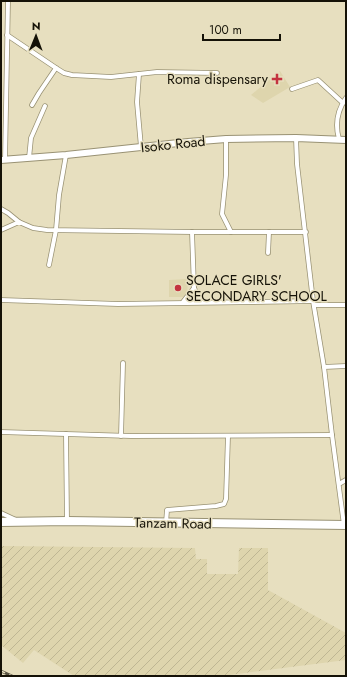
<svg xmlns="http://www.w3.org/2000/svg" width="347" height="677" font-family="Jost,sans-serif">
<defs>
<pattern id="industrial-furrows" width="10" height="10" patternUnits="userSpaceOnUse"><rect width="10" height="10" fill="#ded5ad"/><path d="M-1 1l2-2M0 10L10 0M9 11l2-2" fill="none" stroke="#beb693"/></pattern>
</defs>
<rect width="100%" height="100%" fill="#e7dfbf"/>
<!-- built -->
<g fill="#ded5ad">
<path d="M280,71L290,87L263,103L251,95Z"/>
<path d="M188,279L187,297H169V280Z"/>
</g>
<!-- industrial -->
<path fill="url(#industrial-furrows)" d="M1,546L195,548L196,559H207V574H238L239,548H268V590L346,633V660L222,676H74L34,650L23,663L1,645Z"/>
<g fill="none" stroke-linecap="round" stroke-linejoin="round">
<!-- street casing -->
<g stroke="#999274" stroke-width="5.5">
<g id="street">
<path d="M7,35L56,68L64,73L72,75L111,77L157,72L217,73"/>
<path d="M139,74L137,102L141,147"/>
<path d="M292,89L318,80L343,103"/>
<path d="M32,105L39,93L56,68"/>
<path d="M296,138L297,164L313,301L324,367L332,435L344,525"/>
<path d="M226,139V175L222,214L231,232"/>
<path d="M339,139C335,125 337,111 346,98"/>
<path d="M29,158L31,138L45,106"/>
<path d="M5,160L8,1"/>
<path d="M1,209L8,213L19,222"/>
<path d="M1,230L19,222L33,228L47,230L192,232H306"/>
<path d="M192,232L194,288L201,302"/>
<path d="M268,253L269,232"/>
<path d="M49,265L56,230L59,195L66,155"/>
<path d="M1,300L118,304L313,301"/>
<path d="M183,302L194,288"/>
<path d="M314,305H346"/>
<path d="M324,367L346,366"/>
<path d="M1,432L131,436L332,435"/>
<path d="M66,434L67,521"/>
<path d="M121,436L123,363"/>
<path d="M339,484L346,480"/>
<path d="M1,513L16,520"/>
<path d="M166,523L167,510L216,506L224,504L226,499L228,436"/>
</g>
</g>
<!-- secondary casing -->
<g stroke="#999274" stroke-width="8">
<path id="secondary" d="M1,160L66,155L188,142L226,139L296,138L346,140"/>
</g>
<!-- highway casing -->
<g stroke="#999274" stroke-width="10">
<path id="highway" d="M1,522L67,521L346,525"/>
</g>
<!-- street -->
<use href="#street" stroke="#fff" stroke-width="4"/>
<!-- secondary -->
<use href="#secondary" stroke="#fff" stroke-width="6"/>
<!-- highway -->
<use href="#highway" stroke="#fff" stroke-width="8"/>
<!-- rail casing -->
<g stroke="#565140" stroke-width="3">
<path id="rail" d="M1,671L12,676"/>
</g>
<!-- rail -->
<use href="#rail" stroke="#e7dfbf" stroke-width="1.5" stroke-dasharray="4.5" stroke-linecap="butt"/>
</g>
<!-- markers -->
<g fill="#c3333f" stroke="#e7dfbf" stroke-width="1.5">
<path d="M275 73h4v4h4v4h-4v4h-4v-4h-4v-4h4z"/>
<circle cx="178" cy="288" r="4"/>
</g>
<g text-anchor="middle" stroke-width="3" stroke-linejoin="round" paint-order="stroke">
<!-- poi labels -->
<g font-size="14" fill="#151207" stroke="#e7dfbf" text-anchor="end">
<text x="268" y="84">Roma dispensary</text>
<text x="186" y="285" text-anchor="start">SOLACE GIRLS'<tspan x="186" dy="16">SECONDARY SCHOOL</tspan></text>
</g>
<!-- street labels -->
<g font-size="14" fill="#151207" stroke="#e7dfbf">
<text transform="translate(173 144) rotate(-6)" y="5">Isoko Road</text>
<text transform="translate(173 523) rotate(1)" y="5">Tanzam Road</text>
</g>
</g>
<!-- border -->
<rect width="347" height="677" fill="none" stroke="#151207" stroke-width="4"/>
<!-- north arrow -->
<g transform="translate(36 36) rotate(1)" stroke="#e7dfbf" stroke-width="3" paint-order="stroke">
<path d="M0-3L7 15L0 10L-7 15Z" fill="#151207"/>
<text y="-6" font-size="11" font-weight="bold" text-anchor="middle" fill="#151207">N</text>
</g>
<!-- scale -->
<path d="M203 34v6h77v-6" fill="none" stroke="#151207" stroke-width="2"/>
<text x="209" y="34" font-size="12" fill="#151207" stroke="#e7dfbf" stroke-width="3" paint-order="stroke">100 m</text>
</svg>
